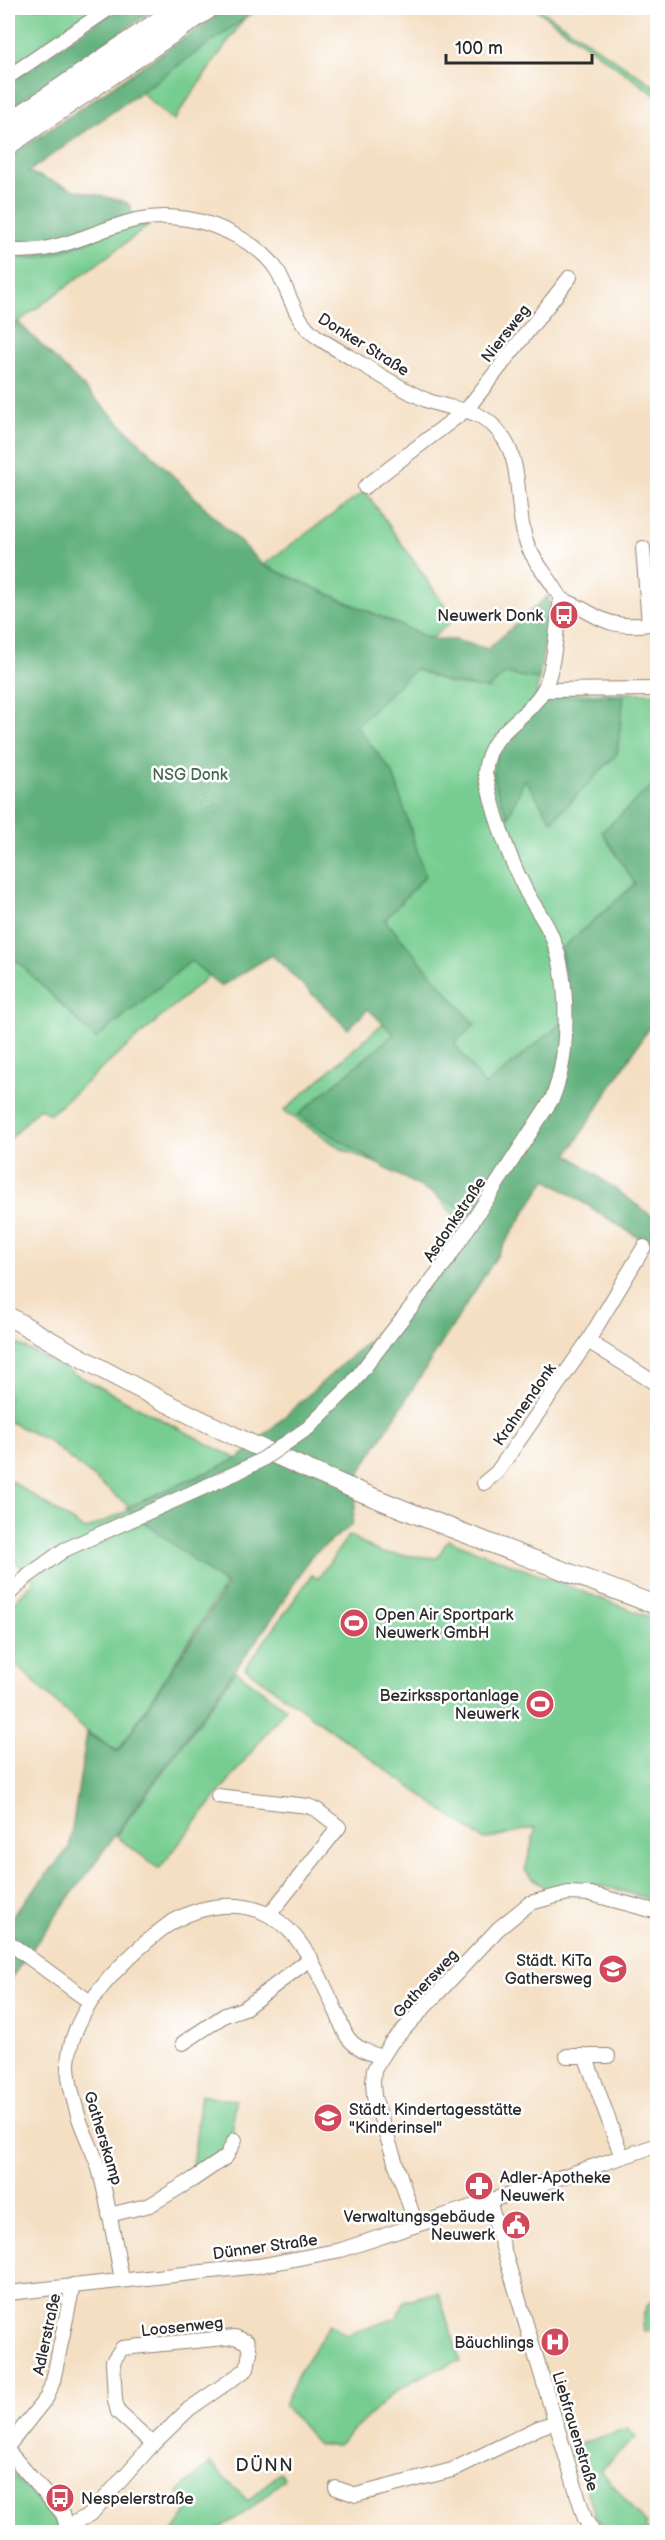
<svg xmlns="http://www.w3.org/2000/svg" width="665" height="2540" font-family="'Balsamiq Sans',sans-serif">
<rect width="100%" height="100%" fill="#fff"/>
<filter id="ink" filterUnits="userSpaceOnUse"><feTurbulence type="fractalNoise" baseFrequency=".0167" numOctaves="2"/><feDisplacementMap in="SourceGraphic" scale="12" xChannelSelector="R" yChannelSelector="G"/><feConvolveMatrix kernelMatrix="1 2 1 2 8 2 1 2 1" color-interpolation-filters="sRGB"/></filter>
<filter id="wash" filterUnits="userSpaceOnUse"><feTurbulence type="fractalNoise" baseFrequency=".008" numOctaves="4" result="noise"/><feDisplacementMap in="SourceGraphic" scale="24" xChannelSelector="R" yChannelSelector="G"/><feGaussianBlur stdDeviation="1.35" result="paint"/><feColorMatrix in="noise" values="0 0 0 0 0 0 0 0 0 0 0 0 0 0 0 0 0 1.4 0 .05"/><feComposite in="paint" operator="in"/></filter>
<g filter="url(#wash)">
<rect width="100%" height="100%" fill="#f4dfc3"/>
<!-- green -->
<g fill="#77cd91" stroke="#517c5e" stroke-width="1.5">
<path d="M8,8H100L8,73Z"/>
<path d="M534,8H538L657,88V96Z"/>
<path d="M245,17L173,121L141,92Z"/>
<path d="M150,225L18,322L8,331V256L115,230Z"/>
<path d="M8,368L368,654L445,679L505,674L539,679L536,693H657V949L474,1232L462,1224L436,1195L441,1190L342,1149L284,1111L389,1018L265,941L212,970L207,977L50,1114L39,1108L8,1141Z"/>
<path d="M365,491L454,619L431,639L263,565Z"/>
<path d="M8,1339L239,1460L228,1580L118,1751L87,1732L8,1657V1608L35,1580L8,1555V1479L85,1530L132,1509L47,1440L8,1421Z"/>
<path d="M349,1535L380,1553L437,1558L448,1540L657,1620V1902C615,1888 591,1879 546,1889L525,1871L536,1827L484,1840L245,1668L312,1575L318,1578Z"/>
<path d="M236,1671L286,1708L159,1869L116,1836Z"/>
<path d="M201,2094L212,2098L235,2100C232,2147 235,2147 192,2170Z"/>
<path d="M438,2292L461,2362H455L417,2378L391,2395L338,2445H318L284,2405L299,2372L330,2324L346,2335L397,2318L404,2301Z"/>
<path d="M657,2297V2331H644C641,2317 644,2305 657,2297Z"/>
<path d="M628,2428L636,2438L600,2470L647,2524L645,2527L649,2532H609L596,2518L573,2446Z"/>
<path d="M210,2463L248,2501L279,2473L284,2479L248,2511L213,2532H173L187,2512L184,2501L178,2492Z"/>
<path d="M10,2470L59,2526L57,2532H8V2473Z"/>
</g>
<!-- forest -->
<g fill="#61b07b" stroke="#466e53" stroke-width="1.5">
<path d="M116,8H157L8,109V84Z"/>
<path d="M228,8H259L28,172L76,190L126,202L131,207V212L150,225C137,227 124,227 112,232C78,243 44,266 8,256V158Z"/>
<path d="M18,322L263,565L431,639L454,640L488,649L549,595L550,608L539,679L505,674L488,689L449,683L415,669L356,726L393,773L425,876L385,920L475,1025L454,1043L485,1086L563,1022H572V1001L560,950L635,884L602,832L657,781V1015L568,1154L657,1220L658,1250L546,1179L361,1470L352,1525L311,1556L274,1616L8,1982V1921L69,1848L87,1733L118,1752L227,1586L126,1508L239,1458L370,1339L421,1282L474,1215L385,1168L298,1115L394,1034L368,1009L348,1029L272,955L221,986L191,961L96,1039L8,952V331Z"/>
<path d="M624,696L617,754L552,821L525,779L508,818C504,806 498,795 495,783C488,750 517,720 535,697Z"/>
</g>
</g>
<g filter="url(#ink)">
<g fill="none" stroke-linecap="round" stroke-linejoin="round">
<!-- minor casing -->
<g stroke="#908577" stroke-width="16">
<g id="minor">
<path d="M8,77L110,8"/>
<path d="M8,251C25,251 40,251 57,246C106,233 133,210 188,219C219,224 265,246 279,274C290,295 296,322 316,336C328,345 342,352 355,360C378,374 401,389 426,400C458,413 482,405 504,439C523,468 515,509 526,541C533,563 551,578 561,599C557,622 554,673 543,691C524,723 488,730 485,773C494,813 508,857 527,893C535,908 546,921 552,937C570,979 570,1057 552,1099L446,1262L350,1386L308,1428"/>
<path d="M365,487L467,409L570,277"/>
<path d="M561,599C600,614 602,630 649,624L643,548"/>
<path d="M544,690L658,689"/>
<path d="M588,1341L658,1385"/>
<path d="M484,1483L497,1472L588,1341L644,1247"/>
<path d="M8,1595L28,1576L64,1550L238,1472"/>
<path d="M218,1796L308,1806L317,1810L339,1827L269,1915"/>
<path d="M8,1942L90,2002"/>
<path d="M183,2043L225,2015L245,2008L311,1958"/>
<path d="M585,2055L622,2157"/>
<path d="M567,2056H608"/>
<path d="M489,2201L577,2493L585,2519L593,2532"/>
<path d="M109,2215L150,2205L192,2180L226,2157L235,2140"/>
<path d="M416,2225L374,2097L373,2082L374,2070L391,2043L498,1929L530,1903L568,1893L591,1894L658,1912"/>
<path d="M122,2279C115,2244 109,2207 100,2172C94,2150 81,2130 76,2108C72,2094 68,2078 68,2064C71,2009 122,1961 162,1929C191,1907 236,1897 269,1915C305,1935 319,1976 336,2011C340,2019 343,2032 349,2039C357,2049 370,2053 381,2057"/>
<path d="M8,2293L258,2266L341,2250L658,2145"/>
<path d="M8,2446L47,2397L53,2381L73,2285"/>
<path d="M8,2451L63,2514L67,2527"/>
<path d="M336,2488L356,2495L452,2470L538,2428L555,2422"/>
<path d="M64,2532L67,2527L91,2514L153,2444L189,2409L247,2369L250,2352L247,2342L235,2337L122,2348L113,2361L115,2400L118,2412L153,2444"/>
</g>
</g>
<!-- major casing -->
<g stroke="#908577" stroke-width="20">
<path id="major" d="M8,1316C116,1380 228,1436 344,1485C447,1529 553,1566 658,1606"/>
</g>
<!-- highway casing -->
<g stroke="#908577" stroke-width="23">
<g id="highway">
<path d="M8,125L180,8"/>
<path d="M8,144L208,8"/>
</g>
</g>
<!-- minor -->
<use href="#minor" stroke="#fff" stroke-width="14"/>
<!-- major -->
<use href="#major" stroke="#fff" stroke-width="18"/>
<!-- highway -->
<use href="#highway" stroke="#fff" stroke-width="21"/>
<!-- minor-bridge casing -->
<g stroke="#908577" stroke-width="16" stroke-linecap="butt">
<path id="minor-bridge" d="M238,1472L263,1459L308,1428"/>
</g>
<!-- minor-bridge -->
<use href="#minor-bridge" stroke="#fff" stroke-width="14"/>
</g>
</g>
<!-- icons -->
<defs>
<g id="bus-disc" transform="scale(1.5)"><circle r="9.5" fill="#d1495b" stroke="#fff"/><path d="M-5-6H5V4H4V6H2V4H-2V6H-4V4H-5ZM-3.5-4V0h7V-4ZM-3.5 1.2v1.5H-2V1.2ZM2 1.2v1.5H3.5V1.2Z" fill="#fff"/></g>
<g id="stadium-disc" transform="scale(1.5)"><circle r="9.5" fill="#d1495b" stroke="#fff"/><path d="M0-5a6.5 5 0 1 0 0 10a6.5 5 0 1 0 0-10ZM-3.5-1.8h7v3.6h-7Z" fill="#fff"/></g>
<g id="school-disc" transform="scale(1.5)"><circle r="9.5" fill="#d1495b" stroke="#fff"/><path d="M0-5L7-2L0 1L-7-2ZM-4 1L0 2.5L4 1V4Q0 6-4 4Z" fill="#fff"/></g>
<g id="pharmacy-disc" transform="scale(1.5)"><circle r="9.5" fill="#d1495b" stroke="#fff"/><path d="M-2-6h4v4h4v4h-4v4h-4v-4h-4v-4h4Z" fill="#fff"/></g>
<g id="civic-disc" transform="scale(1.5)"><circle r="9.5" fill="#d1495b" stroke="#fff"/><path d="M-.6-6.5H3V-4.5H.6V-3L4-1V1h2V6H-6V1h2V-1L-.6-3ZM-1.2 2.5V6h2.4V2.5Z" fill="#fff"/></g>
<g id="hospital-disc" transform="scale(1.5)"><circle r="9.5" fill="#d1495b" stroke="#fff"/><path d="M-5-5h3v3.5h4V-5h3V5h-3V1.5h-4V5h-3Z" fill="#fff"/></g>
</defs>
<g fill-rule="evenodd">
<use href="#bus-disc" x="564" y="615"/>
<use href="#stadium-disc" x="354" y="1623"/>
<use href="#stadium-disc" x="540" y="1704"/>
<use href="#school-disc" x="613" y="1969"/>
<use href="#school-disc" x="328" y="2118"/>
<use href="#pharmacy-disc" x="479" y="2186"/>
<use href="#civic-disc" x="516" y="2225"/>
<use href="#hospital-disc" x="555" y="2342"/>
<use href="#bus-disc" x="60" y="2498"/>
</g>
<g text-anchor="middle" stroke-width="5" stroke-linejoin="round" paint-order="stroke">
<!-- street labels -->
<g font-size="16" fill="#2b2b2b" stroke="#fff">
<text transform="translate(505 333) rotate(-52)" y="6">Niersweg</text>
<text transform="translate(364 344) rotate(32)" y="6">Donker Straße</text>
<text transform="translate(454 1219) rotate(-56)" y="6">Asdonkstraße</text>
<text transform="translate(524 1404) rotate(-55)" y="6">Krahnendonk</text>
<text transform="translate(425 1983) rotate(-47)" y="6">Gathersweg</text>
<text transform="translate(104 2138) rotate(73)" y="6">Gatherskamp</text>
<text transform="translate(265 2246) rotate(-8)" y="6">Dünner Straße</text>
<text transform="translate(182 2326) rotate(-6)" y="6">Loosenweg</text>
<text transform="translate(46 2334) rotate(-78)" y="6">Adlerstraße</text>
<text transform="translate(576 2431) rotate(73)" y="6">Liebfrauenstraße</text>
</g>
<!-- poi labels -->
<g font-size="16" fill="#2b2b2b" stroke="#fff" text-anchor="end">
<text x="543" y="621">Neuwerk Donk</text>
<text x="375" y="1620" text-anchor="start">Open Air Sportpark<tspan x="375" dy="18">Neuwerk GmbH</tspan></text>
<text x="519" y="1701">Bezirkssportanlage<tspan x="519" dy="18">Neuwerk</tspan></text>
<text x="592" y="1966">Städt. KiTa<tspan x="592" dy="18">Gathersweg</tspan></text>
<text x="349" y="2115" text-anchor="start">Städt. Kindertagesstätte<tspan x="349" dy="18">"Kinderinsel"</tspan></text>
<text x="500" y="2183" text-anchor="start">Adler-Apotheke<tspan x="500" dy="18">Neuwerk</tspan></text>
<text x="495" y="2222">Verwaltungsgebäude<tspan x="495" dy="18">Neuwerk</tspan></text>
<text x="534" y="2348">Bäuchlings</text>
<text x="81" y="2504" text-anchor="start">Nespelerstraße</text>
</g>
<!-- park labels -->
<g font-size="16" fill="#46644f" stroke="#fff">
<text x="190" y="780">NSG Donk</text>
</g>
<!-- neighbourhood labels -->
<g font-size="18" letter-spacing="1.5" fill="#2b2b2b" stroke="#fff">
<text x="265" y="2471">DÜNN</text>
</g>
</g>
<!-- margin -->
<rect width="665" height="2540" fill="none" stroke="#fff" stroke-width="30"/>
<!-- scale -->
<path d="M446 54v9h146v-9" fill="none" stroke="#2b2b2b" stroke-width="3"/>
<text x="455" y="54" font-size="18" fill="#2b2b2b" stroke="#ffffff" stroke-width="4.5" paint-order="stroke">100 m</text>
</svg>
